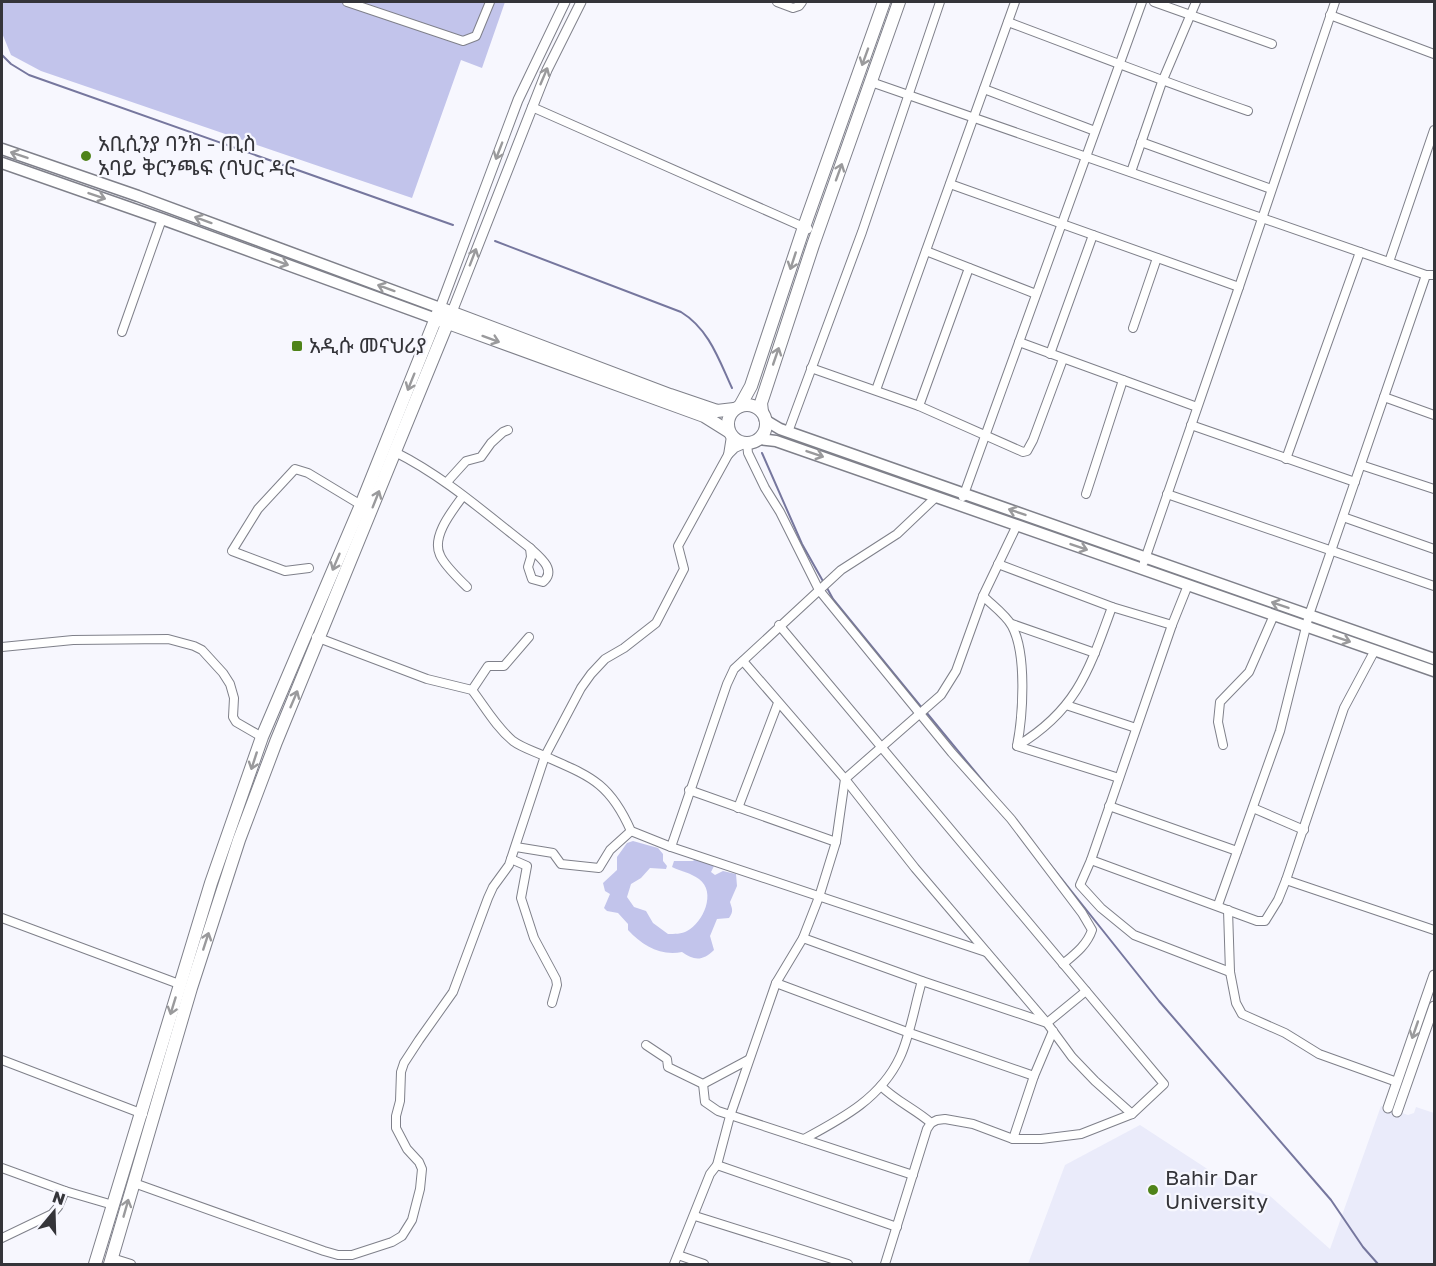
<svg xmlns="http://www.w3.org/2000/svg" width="1436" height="1266" font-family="'Golos Text','Noto Sans Ethiopic',sans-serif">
<rect width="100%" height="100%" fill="#f7f7fe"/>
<!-- built -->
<path fill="#eaebfa" d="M1381,1106L1408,1115L1414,1113L1416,1107L1434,1113V1264H1028L1065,1165L1140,1125L1232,1185L1270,1196L1330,1249Z"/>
<!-- green -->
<g fill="#c2c4eb">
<path d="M2,2H505L482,68L461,60L412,198L41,71L11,55L2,33Z"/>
<path d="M633,841L658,848L663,854V861L667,866L666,869L650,868L641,878L631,884L627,897L634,907L646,911L653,923L668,934C674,934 682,934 687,931C703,923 717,892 699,879C691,873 680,871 672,867L674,861H693L695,859L709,863L714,866L711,872L715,875L723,871L736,874L737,886L730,902C732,909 734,911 729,918L717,919L710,936L714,950C703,961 694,961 682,952C660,956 643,946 628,930V924L618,913L607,911L604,908L610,894L605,891L603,883L617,870V857L627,843Z"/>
</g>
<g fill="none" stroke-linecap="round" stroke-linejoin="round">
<!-- stream -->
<g stroke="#76779e" stroke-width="2">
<path d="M2,55L11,64L29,75L453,225"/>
<path d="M495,241L681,312C709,329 719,360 732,388"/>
<path d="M762,453L802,544L824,583"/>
<path d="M827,588L833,599L922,708"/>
<path d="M926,712L991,791"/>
<path d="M1049,863L1159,1001L1331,1200L1363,1247L1378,1264"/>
</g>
<!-- minor casing -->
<g stroke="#7f808a" stroke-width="10">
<g id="minor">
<path d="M347,2L463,41L476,36L490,2"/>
<path d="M777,2L793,8L799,6L802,2"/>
<path d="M1154,2L1272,44"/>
<path d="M1330,15L1434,54"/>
<path d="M1008,22C1088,52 1167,83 1248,111"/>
<path d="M871,82L1426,275H1434"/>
<path d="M984,89L1095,131"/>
<path d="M532,107L808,229"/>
<path d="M1141,142L1271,189"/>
<path d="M1131,172L1162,82L1196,2"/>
<path d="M950,184L1239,287"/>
<path d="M926,251L1036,294"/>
<path d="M1389,262L1434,130"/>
<path d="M1133,328L1157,258"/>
<path d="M122,332L162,219"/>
<path d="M1019,342L1197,407"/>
<path d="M1050,354L1093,235"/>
<path d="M811,368L919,406L1023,452L1027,451L1033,440L1063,359"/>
<path d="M876,390L1015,2"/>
<path d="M1384,397L1434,415"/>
<path d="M919,406L969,268"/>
<path d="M1191,425L1355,482"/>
<path d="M788,432L862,232L940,2"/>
<path d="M731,436L728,455L735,448L744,444"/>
<path d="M747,444L748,453L765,488L780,512L819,590L952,753L1011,819L1082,913L1092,930C1087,945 1075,954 1063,964"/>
<path d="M395,452C445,477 486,514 530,548"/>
<path d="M1286,459L1360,252"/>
<path d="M1361,465L1434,489"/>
<path d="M447,482L466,461L481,457L491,443L503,432L508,430"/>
<path d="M1086,494L1123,380"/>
<path d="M1167,494L1434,586"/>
<path d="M463,496C453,510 431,536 440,555C444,565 459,579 467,587"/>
<path d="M963,497L1142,2"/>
<path d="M1343,517L1434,549"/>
<path d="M530,548C540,557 557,570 543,582L532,579L528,567L531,557Z"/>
<path d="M1144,562L1239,287L1335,2"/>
<path d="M998,564L1112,607L1172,625"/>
<path d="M309,568L285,571L232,551L258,509L295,469L308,473L361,505"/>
<path d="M1188,585L1172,625L1091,860L1080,885L1101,908L1134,935L1230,972"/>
<path d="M983,596C992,605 1006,615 1012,626C1027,654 1023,715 1017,746L1119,778"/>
<path d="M1012,624L1095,653"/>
<path d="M779,625L1164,1084L1132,1114L1081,1134L1041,1139H1013L973,1124L945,1119L937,1120L931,1123L927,1129L885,1264"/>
<path d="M316,637L427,679L472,690C485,707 496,727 513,741C521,747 533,751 542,755C589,776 609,781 631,831L671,847L986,952"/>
<path d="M2,647L73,640L168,639L194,646L202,650L223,673L230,684L234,698L233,717L236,722L262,737"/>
<path d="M743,661L845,779L915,868L1047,1023L1072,1057L1095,1081L1132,1114"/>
<path d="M472,690L488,666H504L529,637"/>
<path d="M1066,705L1136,728"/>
<path d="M1223,745L1218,722L1220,702L1249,672L1274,615"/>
<path d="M1017,746C1077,710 1089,670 1112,607"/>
<path d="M689,790L836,842"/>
<path d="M1109,806L1237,851"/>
<path d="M738,808L778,703"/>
<path d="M1253,808L1304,830"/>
<path d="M516,847L553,853L561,864L599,868L610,850L631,831"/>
<path d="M671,847L727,684L734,669L841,570L897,534L936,497"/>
<path d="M511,859L527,866L521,898L534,938L556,979L557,985L552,1003"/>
<path d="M1091,860L1257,921H1265L1278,900L1286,880L1344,708L1375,650"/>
<path d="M1286,880L1434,930"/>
<path d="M1218,905L1280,731L1309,615L1426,275"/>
<path d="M1228,910L1230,972L1236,1003L1242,1014L1285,1033L1319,1054L1397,1082"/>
<path d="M2,918L179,984"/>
<path d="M803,938L922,981L1047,1023L1086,991"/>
<path d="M776,983L907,1032L1034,1076"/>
<path d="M646,1045L667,1059L668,1067L703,1084L748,1060"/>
<path d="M2,1060L143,1114"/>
<path d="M703,1084L705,1102L718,1111L913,1175"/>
<path d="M881,1086C896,1101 915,1109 931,1123"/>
<path d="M804,1139C843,1118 881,1098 900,1057C910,1036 915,1004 922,981"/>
<path d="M1013,1139L1034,1076L1053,1031"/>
<path d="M717,1165L897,1227"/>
<path d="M2,1168L65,1191L113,1205"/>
<path d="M134,1183L324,1251L338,1255H352L392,1242L402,1236L412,1220L420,1189L422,1169L419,1162L407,1149L396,1128V1116L400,1101L401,1072L404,1063L419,1040L453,992L488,898L493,887L509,865L545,756L581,688L591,674L605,659L624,648L656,623L684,569L678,546L728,455"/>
<path d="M695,1216L848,1264"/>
<path d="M2,1238L52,1214L58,1207L65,1191"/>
<path d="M678,1255L704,1264"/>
<path d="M112,1258L131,1264"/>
<path d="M674,1264L710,1174L717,1165L730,1116L776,983L803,938L819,897L836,842L845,779L941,695L956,671L983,596L1017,525"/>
</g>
</g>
<!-- tertiary casing -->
<g stroke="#7f808a" stroke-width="11">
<g id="tertiary">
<path d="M440,308L518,100L565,2"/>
<path d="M452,312L547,70L581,2"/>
<path d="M1388,1108L1434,975"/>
<path d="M1397,1112L1434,1006"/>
</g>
</g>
<!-- secondary casing -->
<g stroke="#7f808a" stroke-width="13">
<g id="secondary">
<path d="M2,149L138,196L440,308"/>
<path d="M2,163L162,219L436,319"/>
<path d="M765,420L780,429L1434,659"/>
<path d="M759,439L776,441L1434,671"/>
</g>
</g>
<!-- primary casing -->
<g stroke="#7f808a" stroke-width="14">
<g id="primary">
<path d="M440,320L704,416L728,431"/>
<circle cx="747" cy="424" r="19"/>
<path d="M740,406L751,386L804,227L884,2"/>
<path d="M762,412L761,403L765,391L813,245L899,2"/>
<path d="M95,1264L211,883L262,737L361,505L440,308L670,395L717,411L734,409"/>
<path d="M110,1264L191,988L239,840L276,742L452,312"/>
</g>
</g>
<!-- minor -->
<use href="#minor" stroke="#fff" stroke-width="8"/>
<!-- tertiary -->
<use href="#tertiary" stroke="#fff" stroke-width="9"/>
<!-- secondary -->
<use href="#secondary" stroke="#fff" stroke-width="10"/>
<!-- primary -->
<use href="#primary" stroke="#fff" stroke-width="12"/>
</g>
<!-- one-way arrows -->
<defs><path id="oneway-shaft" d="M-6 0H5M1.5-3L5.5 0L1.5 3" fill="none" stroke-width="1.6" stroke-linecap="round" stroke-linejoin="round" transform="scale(1.5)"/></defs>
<g stroke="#9a9a9c">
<use href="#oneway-shaft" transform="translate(865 57) rotate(110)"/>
<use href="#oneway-shaft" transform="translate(544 76) rotate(-67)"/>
<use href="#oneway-shaft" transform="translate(499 151) rotate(111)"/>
<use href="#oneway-shaft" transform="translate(19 155) rotate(-161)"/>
<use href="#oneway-shaft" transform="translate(839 172) rotate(-70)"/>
<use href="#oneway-shaft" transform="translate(97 196) rotate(19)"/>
<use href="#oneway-shaft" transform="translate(203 220) rotate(-160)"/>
<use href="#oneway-shaft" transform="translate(473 257) rotate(-69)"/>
<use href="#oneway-shaft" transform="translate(793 261) rotate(108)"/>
<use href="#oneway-shaft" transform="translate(280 262) rotate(20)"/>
<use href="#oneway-shaft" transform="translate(386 288) rotate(-160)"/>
<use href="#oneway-shaft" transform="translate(491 339) rotate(20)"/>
<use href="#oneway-shaft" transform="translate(776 356) rotate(-71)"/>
<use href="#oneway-shaft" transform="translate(411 382) rotate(112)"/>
<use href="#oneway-shaft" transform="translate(815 454) rotate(19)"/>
<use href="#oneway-shaft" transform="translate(376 499) rotate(-68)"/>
<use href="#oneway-shaft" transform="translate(1017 512) rotate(-161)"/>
<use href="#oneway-shaft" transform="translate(1079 547) rotate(19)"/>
<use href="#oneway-shaft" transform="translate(336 562) rotate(113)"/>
<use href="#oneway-shaft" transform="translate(1280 605) rotate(-161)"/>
<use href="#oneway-shaft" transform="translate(1342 639) rotate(19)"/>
<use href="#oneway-shaft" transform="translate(294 699) rotate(-67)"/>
<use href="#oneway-shaft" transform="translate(254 761) rotate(108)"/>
<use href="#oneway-shaft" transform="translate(206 941) rotate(-72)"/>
<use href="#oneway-shaft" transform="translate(173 1006) rotate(107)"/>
<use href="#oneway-shaft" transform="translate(1415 1030) rotate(109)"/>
<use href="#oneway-shaft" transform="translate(126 1208) rotate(-74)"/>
</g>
<!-- markers -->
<g fill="#4f8319" stroke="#f7f7fe" stroke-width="2">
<circle cx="86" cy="156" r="6"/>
<rect x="291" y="340" width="12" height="12" rx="3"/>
<circle cx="1153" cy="1190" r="6"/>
</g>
<g text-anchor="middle" stroke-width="4.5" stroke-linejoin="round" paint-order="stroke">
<!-- poi labels -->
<g font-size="21" fill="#343439" stroke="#f7f7fe" text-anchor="start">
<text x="98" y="151">አቢሲንያ ባንክ - ጢስ<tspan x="98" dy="24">አባይ ቅርንጫፍ (ባህር ዳር</tspan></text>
<text x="309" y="353">አዲሱ መናህሪያ</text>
<text x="1165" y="1185">Bahir Dar<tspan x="1165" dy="24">University</tspan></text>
</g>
</g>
<!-- border -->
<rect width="1436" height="1266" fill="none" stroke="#343439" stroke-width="6"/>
<!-- north arrow -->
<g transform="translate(54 1212) rotate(19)" stroke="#f7f7fe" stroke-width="4.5" paint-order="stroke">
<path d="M0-4.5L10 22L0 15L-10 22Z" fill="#343439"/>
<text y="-9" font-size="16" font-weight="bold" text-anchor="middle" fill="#343439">N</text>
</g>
</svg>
